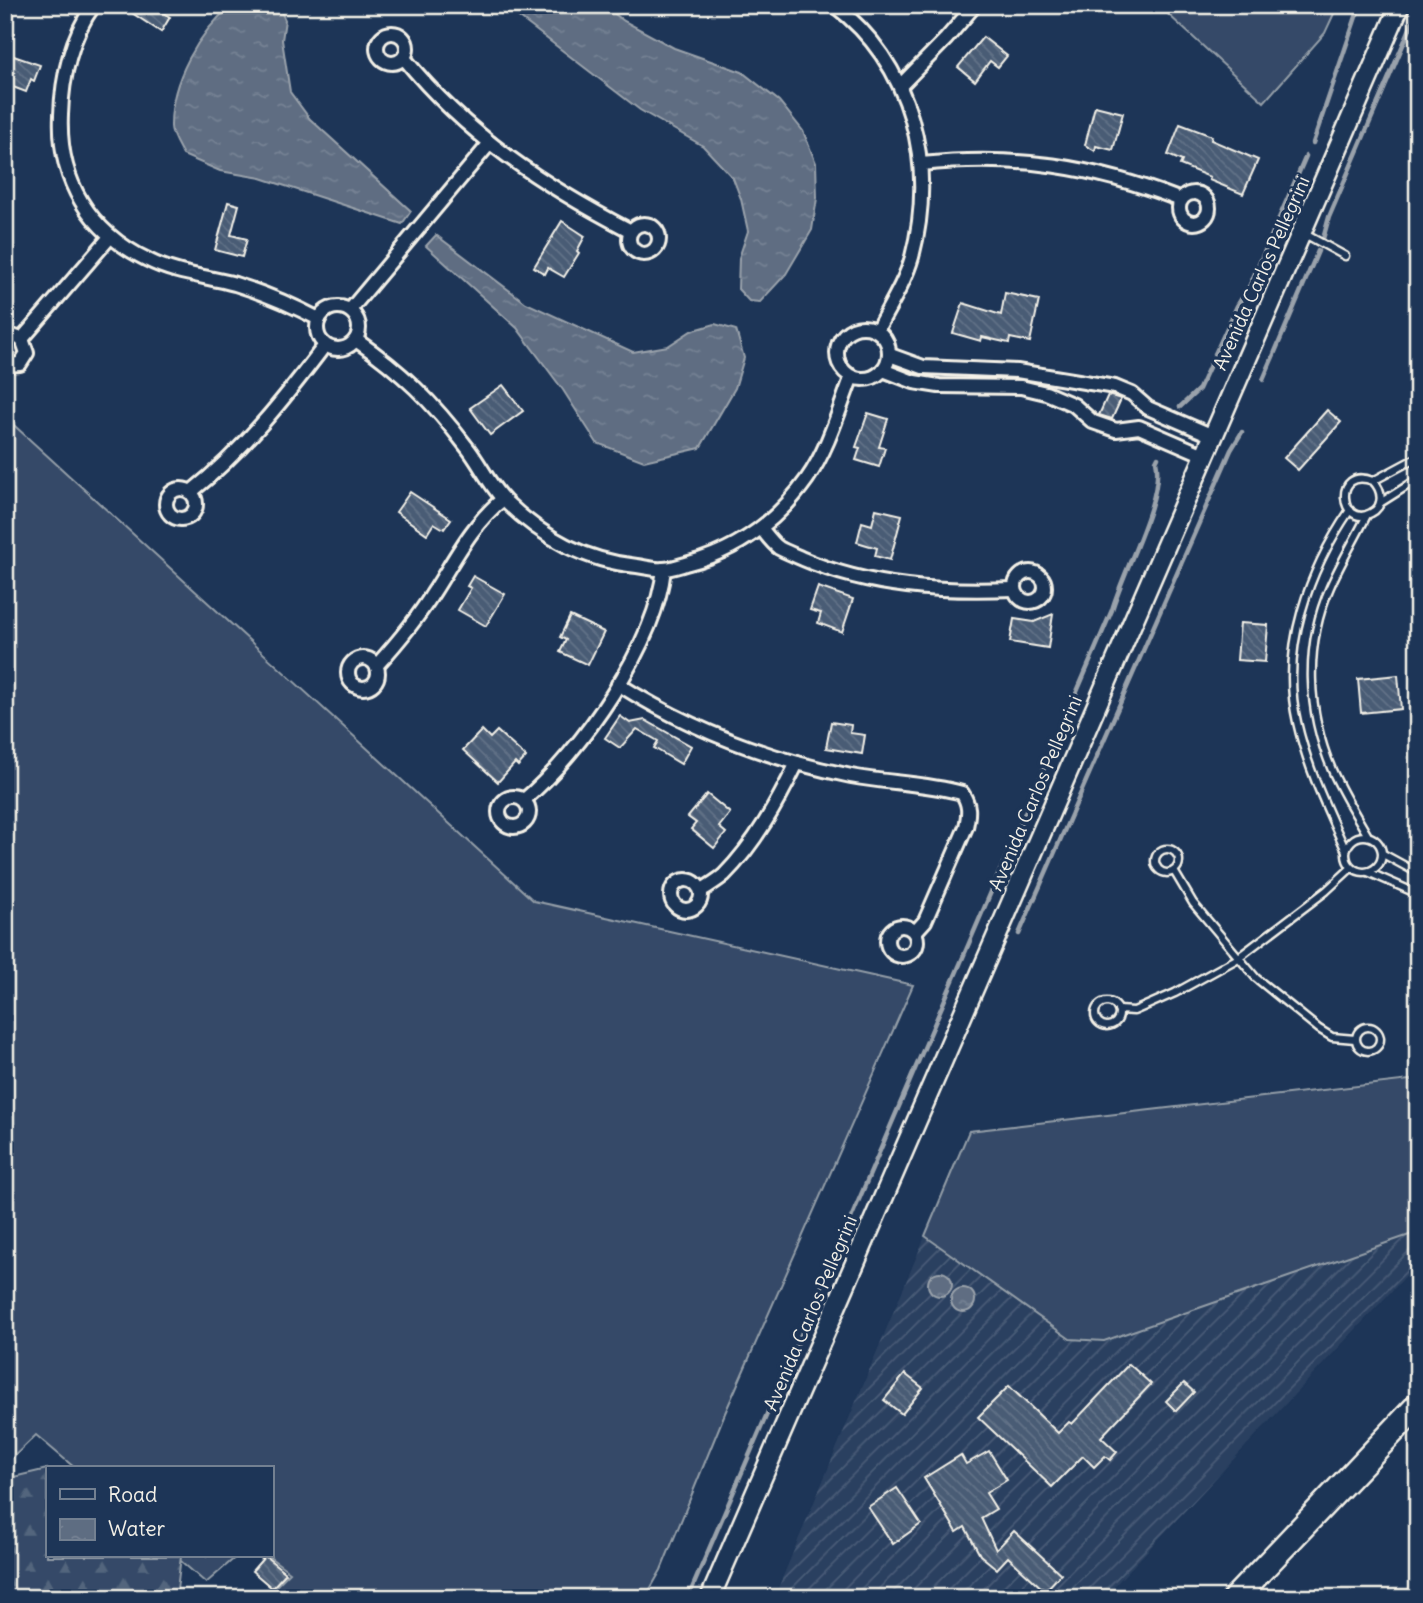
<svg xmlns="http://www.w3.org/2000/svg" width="1423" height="1603" font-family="Delius,sans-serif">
<defs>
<pattern id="industrial-furrows" width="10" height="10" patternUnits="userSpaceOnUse" patternTransform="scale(1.75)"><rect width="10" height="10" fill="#2a4060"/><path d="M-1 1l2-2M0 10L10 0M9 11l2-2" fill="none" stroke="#4a5c77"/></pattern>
<pattern id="forest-firs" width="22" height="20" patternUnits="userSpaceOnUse" patternTransform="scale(1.75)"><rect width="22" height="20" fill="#354a67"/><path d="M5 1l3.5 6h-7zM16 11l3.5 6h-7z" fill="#53657d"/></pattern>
<pattern id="water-ripples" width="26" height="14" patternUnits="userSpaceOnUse" patternTransform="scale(1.75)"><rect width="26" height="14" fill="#5e6d82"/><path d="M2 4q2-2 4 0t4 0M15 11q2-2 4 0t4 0" fill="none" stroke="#768294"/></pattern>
<pattern id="building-back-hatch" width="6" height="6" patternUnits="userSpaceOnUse" patternTransform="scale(1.75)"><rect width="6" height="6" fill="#485b74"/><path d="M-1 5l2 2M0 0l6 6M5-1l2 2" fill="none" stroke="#637388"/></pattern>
</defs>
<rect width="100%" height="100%" fill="#1d3557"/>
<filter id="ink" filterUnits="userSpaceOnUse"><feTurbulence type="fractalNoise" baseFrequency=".0143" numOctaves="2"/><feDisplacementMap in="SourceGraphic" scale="14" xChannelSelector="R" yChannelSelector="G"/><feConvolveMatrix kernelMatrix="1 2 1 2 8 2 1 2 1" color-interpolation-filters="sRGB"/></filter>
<g filter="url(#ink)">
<!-- industrial -->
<path fill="url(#industrial-furrows)" d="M1418,1079V1263L1103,1598H774L969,1131Z"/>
<!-- grass -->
<g fill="#354a67" stroke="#949ea8" stroke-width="2">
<path d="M1158,5H1338L1325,33L1264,102Z"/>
<path d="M5,417L534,901L913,985L725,1413L661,1570L645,1598H264L290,1572L268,1556H271V1468H75L36,1435L5,1465Z"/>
<path d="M1418,1079V1232L1104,1341L1070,1339L925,1236L969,1131Z"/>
<path d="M175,1556H237L206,1583Z"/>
</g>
<!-- forest -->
<path fill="url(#forest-firs)" stroke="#949ea8" stroke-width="2" d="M47,1469V1556H181L176,1598H5V1479Z"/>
<!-- water -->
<g fill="url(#water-ripples)" stroke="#9aa2ab" stroke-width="2">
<path d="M232,5H273L280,9L285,20L282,40L290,92L310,119L411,211L402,224L261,178L220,171L183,155C179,147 170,134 171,125C171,81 198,33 232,5Z"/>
<path d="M503,5H603L624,21L674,48L742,72L779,101L803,131L816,163L817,198L812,230L786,274L760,302L749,301L738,289L739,258L748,231L741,199L733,178L703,146L640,110Z"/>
<path d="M436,235L526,303L633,352L668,346L691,331L715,324L736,330L744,358L735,388L700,448L644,461L597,443L563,390L517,328L426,246Z"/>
<circle cx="940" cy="1284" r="12"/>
<circle cx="963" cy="1300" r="12"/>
</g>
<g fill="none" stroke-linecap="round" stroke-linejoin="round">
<!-- stream -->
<g stroke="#9aa2ab" stroke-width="4.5">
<path d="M1313,143L1360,5"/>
<path d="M1323,239L1329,217L1418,10"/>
<path d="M1263,380L1318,251"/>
<path d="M1180,407L1199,389L1237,306L1250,285L1306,156"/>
<path d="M1019,934L1231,450L1242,432"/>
<path d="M688,1598L1112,610C1123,571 1165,496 1156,461L1158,457"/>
</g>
</g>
<!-- building -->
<g fill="url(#building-back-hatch)" stroke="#f4f1e8" stroke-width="2">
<path d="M120,5H163L160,11L170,17L161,32Z"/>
<path d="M983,37L1007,56L998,67L990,61L975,81L958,67Z"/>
<path d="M5,53L40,65L34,81L31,79L26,92L5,84Z"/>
<path d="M1095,106L1123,113L1113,150L1096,146L1095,151L1085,145Z"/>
<path d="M1180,124L1212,136L1211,140L1258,160L1243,194L1209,180L1210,177L1180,165L1182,161L1168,155Z"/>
<path d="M228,202L239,205L231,235L247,239L242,257L215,250Z"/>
<path d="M562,221L585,236L577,251L579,253L564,277L548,268L545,274L534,267Z"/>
<path d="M1005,293L1039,300L1030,342L1010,338L1009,343L982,337L981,341L953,333L963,303L1001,315Z"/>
<path d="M503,385L523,411L490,435L470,408Z"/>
<path d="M1108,395L1121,399L1112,419L1099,415Z"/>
<path d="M1327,410L1341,422L1298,470L1284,458Z"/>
<path d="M868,413L888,419L879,447L885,448L879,467L856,460L860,448L856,447Z"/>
<path d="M410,492L451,519L444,529L434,523L427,534L396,512Z"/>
<path d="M876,509L902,515L890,560L875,556L877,548L857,542L862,522L872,525Z"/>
<path d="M473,576L505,594L486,626L458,610L471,588L467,586Z"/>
<path d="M818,587L853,599L842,632L818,623L821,613L810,610Z"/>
<path d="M1053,614L1048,648L1010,642L1014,619L1034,622Z"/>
<path d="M570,616L604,632L588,665L560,652L566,640L560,637Z"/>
<path d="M1240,623L1268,625L1265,662L1237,660Z"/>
<path d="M1398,675L1401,709L1361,713L1358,679Z"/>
<path d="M620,716L630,723L645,720L691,746L681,764L654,748L658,741L637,729L620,748L605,738Z"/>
<path d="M831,722L851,725L850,733L865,735L862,754L826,748Z"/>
<path d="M482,730L490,738L497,731L526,757L518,766L515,763L498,782L463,750Z"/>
<path d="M707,794L730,813L719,827L726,833L714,848L691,829L696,823L688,817Z"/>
<path d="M1129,1364L1151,1384L1101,1437L1117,1452L1110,1460L1105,1456L1094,1467L1083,1456L1052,1487L978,1417L1009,1386L1058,1433L1069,1422L1072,1424Z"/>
<path d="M905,1374L923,1388L902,1414L884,1400Z"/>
<path d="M1184,1383L1194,1392L1176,1411L1166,1401Z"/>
<path d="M989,1451L1007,1480L986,1493L996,1509L981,1518L996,1550L1014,1531L1061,1574L1045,1591L1008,1557L997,1569L980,1555L965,1527L957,1532L924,1478L961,1455L966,1464Z"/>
<path d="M897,1488L921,1524L893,1544L868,1507Z"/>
<path d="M265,1556L286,1573L272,1588L252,1571Z"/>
</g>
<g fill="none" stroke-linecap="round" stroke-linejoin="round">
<!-- lane casing -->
<g stroke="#f4f1e8" stroke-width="11">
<g id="lane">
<path d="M1303,233L1345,256"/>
<path d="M1373,481C1382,490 1385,506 1371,513C1340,530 1332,465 1373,481L1418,457"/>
<path d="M1380,503L1418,479"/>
<path d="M1367,515C1355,539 1341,562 1330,587C1304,646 1307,711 1332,770C1342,793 1356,815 1368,836"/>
<circle cx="1364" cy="854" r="18"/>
<circle cx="1167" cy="861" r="12"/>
<path d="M1346,851C1327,809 1307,767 1297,722C1280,648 1309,570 1350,510"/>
<path d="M1383,854L1418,873"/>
<path d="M1174,871L1193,903L1256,978L1319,1029L1332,1037L1355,1039"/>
<path d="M1368,872L1418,894"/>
<circle cx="1107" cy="1014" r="12"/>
<path d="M1118,1010L1134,1011L1175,993L1235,960L1326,891L1351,868"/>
<circle cx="1368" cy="1039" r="12"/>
</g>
</g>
<!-- street casing -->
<g stroke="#f4f1e8" stroke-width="18">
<g id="street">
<path d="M94,5C71,36 62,78 61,115C58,180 89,232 148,260C175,274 206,276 235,284C264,293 292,305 319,319"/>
<path d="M834,5C913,65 936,165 912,257C905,282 889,307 877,330"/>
<circle cx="392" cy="48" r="15"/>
<path d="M404,58C466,135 544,186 631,231"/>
<path d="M900,86L946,39L975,5"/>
<path d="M921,164C1015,154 1093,166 1181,200"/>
<circle cx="1194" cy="208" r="15"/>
<circle cx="644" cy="239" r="15"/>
<circle cx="338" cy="328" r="21"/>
<path d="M350,310L490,143"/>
<circle cx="863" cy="353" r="26"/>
<path d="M5,337L12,336L22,339L27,353L20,364L5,365"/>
<path d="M22,339L110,237"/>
<path d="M356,340C402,372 432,401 466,446C480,463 490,487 506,502C544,538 585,561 637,566C645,567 655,570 663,569C672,569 681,565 689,563C738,550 778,520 807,479C828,449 839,410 852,376"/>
<path d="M890,355L923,367L1017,371L1115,387L1132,394L1148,408L1213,436"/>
<path d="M883,370L914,382L939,386L1021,387L1046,393L1074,405L1093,422L1116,430L1139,427L1204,455"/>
<circle cx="181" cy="504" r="15"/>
<path d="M191,492C243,451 285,398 325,345"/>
<path d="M761,528C766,534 772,543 779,548C786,552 795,555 803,559C870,588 943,592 1014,589"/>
<circle cx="1030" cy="587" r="15"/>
<circle cx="363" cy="673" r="15"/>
<path d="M377,665C397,643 417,619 433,593C455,559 471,525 503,499"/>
<path d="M618,684C689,729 768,759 851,776C888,783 926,783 962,793C970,805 969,813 966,827L925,921L915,932"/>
<circle cx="514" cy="812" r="15"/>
<path d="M524,800C581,752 656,644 664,569"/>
<circle cx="686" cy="895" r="15"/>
<path d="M701,891C708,886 717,881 724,875C755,844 778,802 797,763"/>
<circle cx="902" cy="941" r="15"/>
</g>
</g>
<!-- secondary casing -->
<g stroke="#f4f1e8" stroke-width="23">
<path id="secondary" d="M710,1598L1400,5"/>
</g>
<!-- highway casing -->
<g stroke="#f4f1e8" stroke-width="28">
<path id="highway" d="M1235,1598L1418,1405"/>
</g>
<!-- lane -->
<use href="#lane" stroke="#1d3557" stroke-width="6"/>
<!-- street -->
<use href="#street" stroke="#1d3557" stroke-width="12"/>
<!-- secondary -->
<use href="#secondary" stroke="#1d3557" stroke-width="18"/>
<!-- highway -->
<use href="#highway" stroke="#1d3557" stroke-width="23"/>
</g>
</g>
<g text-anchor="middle" stroke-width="7" stroke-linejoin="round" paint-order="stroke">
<!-- street labels -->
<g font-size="19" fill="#f4f1e8" stroke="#1d3557">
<text transform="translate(1261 273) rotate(-66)" y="7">Avenida Carlos Pellegrini</text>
<text transform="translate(1035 793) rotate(-67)" y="7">Avenida Carlos Pellegrini</text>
<text transform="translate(810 1313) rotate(-67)" y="7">Avenida Carlos Pellegrini</text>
</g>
</g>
<!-- margin -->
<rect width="1423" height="1603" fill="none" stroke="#1d3557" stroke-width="28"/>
<rect x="14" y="14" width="1395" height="1575" fill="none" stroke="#f4f1e8" stroke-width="2.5" filter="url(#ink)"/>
<!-- legend -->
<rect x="46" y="1466" width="228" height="91" fill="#1d3557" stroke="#738091" stroke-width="2"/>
<rect x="60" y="1489" width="35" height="10" fill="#1d3557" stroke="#738091" stroke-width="2"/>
<text x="108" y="1502" font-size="21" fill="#f4f1e8">Road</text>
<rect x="60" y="1519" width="35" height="21" fill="url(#water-ripples)" stroke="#738091" stroke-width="2"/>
<text x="108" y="1536" font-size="21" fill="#f4f1e8">Water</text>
</svg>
